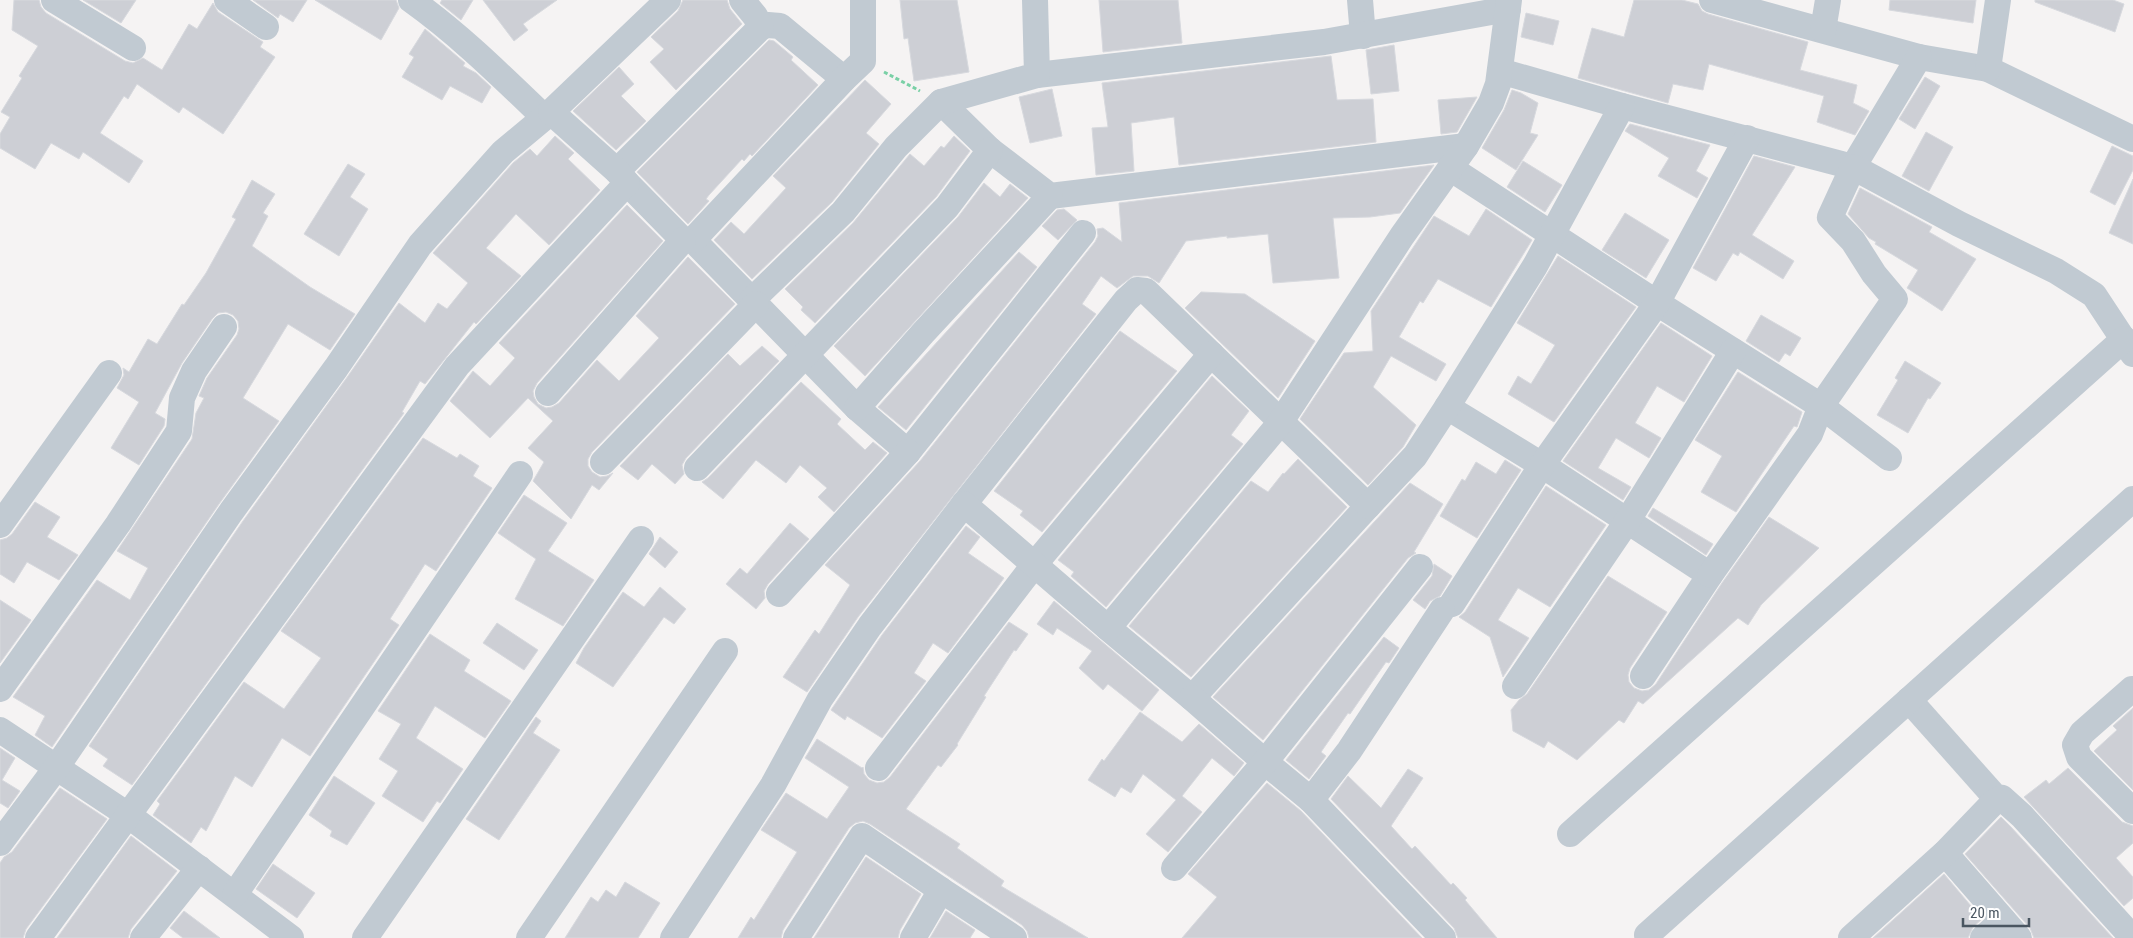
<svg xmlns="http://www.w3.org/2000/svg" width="2133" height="938" font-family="'Roboto Condensed',sans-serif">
<rect width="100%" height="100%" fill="#f5f3f3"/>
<!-- building -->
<g fill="#cdcfd5" stroke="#d7d9de">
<path d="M14,0H39L41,7L46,13L125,61L133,63L143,58L162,70L189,24L197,29L213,3L218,12L263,42L260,47L275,57L223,134L183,107L179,113L137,84L128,99L124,96L100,133L143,161L129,183L83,152L79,159L51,143L35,169L0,148V134L10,117L1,112L22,78L19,76L38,46L12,30Z"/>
<path d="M83,0H136L121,23Z"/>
<path d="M253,0H307L293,22L280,14L278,18Z"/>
<path d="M315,0H396L399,8L381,40Z"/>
<path d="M442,0H473L461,20L440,3Z"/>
<path d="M483,0H557L523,24L528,30L514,41Z"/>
<path d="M683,0H727L730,9L742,24L676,90L650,62L664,49L651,37L678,11Z"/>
<path d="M900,0H957L969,72L914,81L908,38L904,39Z"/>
<path d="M1099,0H1178L1182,43L1103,52Z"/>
<path d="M1634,0H1682L1698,4L1702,11L1708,14L1808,42L1800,70L1857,85L1853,103L1869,111L1855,135L1817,122L1824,96L1709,64L1703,90L1673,84L1668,103L1578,78L1592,28L1624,37Z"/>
<path d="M1890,0H1976L1973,23L1889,10Z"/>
<path d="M2035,0H2113L2124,4L2115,32L2035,2Z"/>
<path d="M1526,13L1559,21L1553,45L1521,37Z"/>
<path d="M425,29L465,63L463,66L476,73L491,87L482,103L450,86L442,100L402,77L414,57L409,54Z"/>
<path d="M769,40L774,41L793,57L791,60L818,85L752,156L750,154L744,161L742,159L709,195L706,199L709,201L688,224L637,172Z"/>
<path d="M1394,45L1399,91L1371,94L1366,50Z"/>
<path d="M1331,56L1337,100L1373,99L1376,142L1179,165L1174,117L1131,123L1134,171L1096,175L1092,128L1108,127L1102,83Z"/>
<path d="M619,67L634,84L621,96L646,121L616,150L573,111Z"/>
<path d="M1925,77L1940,86L1915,129L1899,119Z"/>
<path d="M865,80L891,104L866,133L879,144L832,202L752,279L714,240L731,222L744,234L786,188L773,176Z"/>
<path d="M1052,89L1062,136L1030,143L1019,97Z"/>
<path d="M1512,90L1521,93L1538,103L1530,133L1538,135L1516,170L1482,148L1504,110Z"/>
<path d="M1477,97L1457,132L1441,134L1438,100Z"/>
<path d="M1630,124L1710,145L1696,171L1708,178L1697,198L1658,176L1669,158L1625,131Z"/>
<path d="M1926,132L1953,147L1929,191L1902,176Z"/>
<path d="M555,136L574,153L568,159L600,190L549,245L516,214L486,248L521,276L476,324L474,322L425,384L420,381L402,412L404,413L132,785L103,766L108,759L89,746L243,521L348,376L399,303L425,323L438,303L447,309L468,283L433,253L513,163L530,149L537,156Z"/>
<path d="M954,136L970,151L936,197L815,323L801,310L803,307L785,289L853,223L910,154L924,166L941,146L944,148Z"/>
<path d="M2112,146L2133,156V170L2115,205L2090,192Z"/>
<path d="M1754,156L1795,167L1752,235L1794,261L1783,279L1740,252L1738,256L1733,253L1716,281L1693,268Z"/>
<path d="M1523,161L1562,185L1545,212L1507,187Z"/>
<path d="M348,164L365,174L350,197L368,209L339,256L304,234Z"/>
<path d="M1434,165L1400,213L1370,217L1333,218L1339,278L1273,283L1268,234L1227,238V236L1186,241L1159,283L1148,276H1133L1117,288L1101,276L1082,304L1096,314L858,617L807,692L783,677L815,630L819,634L850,585L825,565L920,461L1095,242L1098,236L1097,229L1103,228L1122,242L1119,203Z"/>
<path d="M2133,179V244L2109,233Z"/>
<path d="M252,180L275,194L263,213L268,216L252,246L310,287L355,314L330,350L288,324L243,398L279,421L219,504L52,747L35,735L45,716L13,697L97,580L130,600L148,568L117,551L192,439L196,413L204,398L199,396L207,378L237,335L239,329L238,321L233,315L226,312L218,313L212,319L182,363L155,413L165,419L164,426L139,465L111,448L139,402L117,388L124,375L123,368L129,372L148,339L157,344L182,304L184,305L206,273L236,219L232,217Z"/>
<path d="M984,183L1000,197L1010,184L1028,198L865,376L834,346L958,217Z"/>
<path d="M1860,188L1932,227L1929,232L1976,259L1942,311L1907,288L1918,270L1875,244L1876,242L1869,238L1848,214Z"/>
<path d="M627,205L663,241L537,383L533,391L534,397L538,404L546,408L552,407L559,403L597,360L619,381L659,338L636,316L688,257L735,304L592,452L588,459V466L592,472L600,477L607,476L613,473L599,490L592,485L571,519L533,481L544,462L528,448L553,421L528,398L490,438L450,401L473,371L490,386L515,358L499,343Z"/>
<path d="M1064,209L1077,220L1058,240L1042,226L1057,210Z"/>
<path d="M1486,209L1532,240L1491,307L1438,279L1423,303L1420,301L1399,337L1446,364L1436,381L1391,356L1373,387L1416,425L1403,447L1368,485L1300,419L1344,353L1373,351L1371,311L1434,216L1469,236Z"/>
<path d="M1625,213L1669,240L1646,278L1602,250Z"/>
<path d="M1019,252L1037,267L906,430L878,407Z"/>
<path d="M1558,256L1636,307L1554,422L1508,394L1518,376L1531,384L1555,345L1517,323Z"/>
<path d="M1201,292L1245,294L1315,341L1278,398L1185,308Z"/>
<path d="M1761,315L1801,338L1790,356L1785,353L1779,362L1746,341Z"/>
<path d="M1661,323L1712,356L1684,402L1657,386L1635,423L1661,438L1649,458L1616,438L1598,468L1631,487L1623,500L1563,461Z"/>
<path d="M1120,331L1177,371L1042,532L1020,515L1023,511L994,491Z"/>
<path d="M762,346L779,361L686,458L682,465L684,474L675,484L652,464L638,480L620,466L728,354L740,366Z"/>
<path d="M1905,361L1941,383L1930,399L1928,398L1908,433L1877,415L1898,380L1895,378Z"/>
<path d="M1738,372L1802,412L1797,427L1794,426L1736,512L1701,492L1722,456L1695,440Z"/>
<path d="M1212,376L1249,411L1231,435L1243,444L1106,607L1071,576L1074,572L1058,560Z"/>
<path d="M801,382L841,419L837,424L865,450L873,442L887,453L834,512L818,497L827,488L800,465L786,483L756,460L723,499L702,482L708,478Z"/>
<path d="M423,438L457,458L460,454L479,466L473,476L492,488L436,571L425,564L390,619L399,625L310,756L282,738L252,787L235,776L206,831L201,827L191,843L153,815L160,804L157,801L244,682L284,709L321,658L281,631Z"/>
<path d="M1298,459L1347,507L1191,677L1129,626L1251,481L1268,492L1283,473L1284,474Z"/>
<path d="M1505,460L1521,470L1477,538L1440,516L1462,479L1465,481L1476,462L1496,474Z"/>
<path d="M1410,483L1443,504L1414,552L1416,553L1408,558L1263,740L1213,697Z"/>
<path d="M1546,486L1606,525L1550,607L1518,588L1498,620L1529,638L1503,677L1490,637L1459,617L1465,612Z"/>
<path d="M524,495L567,523L548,551L594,580L563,626L515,599L536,559L498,533Z"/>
<path d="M35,502L60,517L47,537L78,555L59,580L27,562L14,583L0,574V540L7,538L12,534Z"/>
<path d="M1653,508L1713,544L1706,555L1648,516Z"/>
<path d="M1769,517L1819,548L1761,605L1748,625L1738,618L1643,704L1638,701L1624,723L1619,720L1577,760L1548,741L1544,748L1513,731L1511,710L1519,700L1527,694L1608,576L1667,612L1630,668L1628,675L1629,682L1634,688L1642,691L1649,690L1656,684L1722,583Z"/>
<path d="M790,523L809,539L768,584L764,591L765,598L756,609L726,584L740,568L747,574Z"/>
<path d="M966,526L980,537L968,553L1004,578L994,592L948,653L933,643L914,673L926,681L882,738L847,716L845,720L831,710L882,635Z"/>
<path d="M660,537L678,552L665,568L649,554Z"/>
<path d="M1434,564L1452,576L1440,596L1430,601L1425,609L1413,600L1432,576Z"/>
<path d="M660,587L686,609L674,624L664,617L613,687L576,663L584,648L623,592L644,607Z"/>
<path d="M0,600L31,620L0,663Z"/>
<path d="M1054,601L1159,690L1142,711L1108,684L1103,690L1079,668L1092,651L1057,628L1053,635L1037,624Z"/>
<path d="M1009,622L1028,634L1016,651L1014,650L984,696L986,697L957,744L958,745L941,767L938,765L906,809L960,844L957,848L1004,881L1001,886L1088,938H1029L1027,931L1022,925L870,824L863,821L855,823L849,828L783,930L781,938H738L751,917L754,920L797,852L761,830L786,793L827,819L849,787L805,758L817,739L862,768L863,767L864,774L869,780L877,783L884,782L890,777Z"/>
<path d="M497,623L538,650L524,670L483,643Z"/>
<path d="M430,634L470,660L464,671L511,701L485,738L435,706L416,738L463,769L440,803L437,801L423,822L382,796L398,771L379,759L401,724L378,711Z"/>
<path d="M1384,637L1399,648L1389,663L1386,662L1350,714L1348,713L1321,752L1326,756L1309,779L1286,760Z"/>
<path d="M2133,708V790L2094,751L2117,730L2113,726Z"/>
<path d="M1140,712L1182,742L1199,724L1244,763L1234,776L1212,758L1182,796L1202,812L1168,852L1146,834L1176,800L1143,774L1131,793L1121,787L1115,797L1088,780L1102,759L1104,761Z"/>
<path d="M536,717L541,721L533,733L560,750L499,840L466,819Z"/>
<path d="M0,748L15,758L2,780L20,791L8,808L0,803Z"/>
<path d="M2068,768L2122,822L2133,826V843L2116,858L2133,877V898L2124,906L2024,797L2046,780L2049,784Z"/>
<path d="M1408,769L1423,778L1391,826L1412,849L1415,846L1451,885L1453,883L1467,898L1465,900L1497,938H1458L1454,928L1331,799L1348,776L1381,808Z"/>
<path d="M334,776L375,803L347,845L330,836L332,831L309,815Z"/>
<path d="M1267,783L1301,811L1422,938H1182L1217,897L1188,874Z"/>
<path d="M60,788L107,819L26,929L23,938H0V863L4,857L12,852Z"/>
<path d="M2001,817L2011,827L2113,938H2034L2030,928L1965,854Z"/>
<path d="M131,836L177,871L131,929L128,938H57Z"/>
<path d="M866,857L921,894L900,930L898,938H814Z"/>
<path d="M273,864L315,893L297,918L256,889Z"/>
<path d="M1944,874L1982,919L1973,927L1968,938H1873Z"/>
<path d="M625,882L660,903L638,938H565L591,897L598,902L606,890L616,897Z"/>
<path d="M184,911L220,938H183L170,928Z"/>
<path d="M946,911L975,930L970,938H930Z"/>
</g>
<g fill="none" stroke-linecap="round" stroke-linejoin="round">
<!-- path -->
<path stroke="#7ad0a6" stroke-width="3" stroke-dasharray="4 2.5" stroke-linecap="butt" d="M884,72L920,91"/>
<!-- street -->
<g stroke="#c1cad2" stroke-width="26">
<path d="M54,0L133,48"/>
<path d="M227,0L266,27"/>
<path d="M411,0C460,35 501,76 544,117"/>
<path d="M1360,0L1363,36"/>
<path d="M1712,0L1919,57L1988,69L2133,139"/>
<path d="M761,27L768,25L780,26L844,79"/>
<path d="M1823,30L1828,0"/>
<path d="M1988,69L1998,0"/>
<path d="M1500,71L1622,106L1853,167L1919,57"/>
<path d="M1037,75L1324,42L1508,9"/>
<path d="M941,102L990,150L1050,196L1466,146"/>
<path d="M1450,168L1657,303L1821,406L1889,458"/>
<path d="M617,171L761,27L755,16L742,0"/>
<path d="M627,183L683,240H693L857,408L908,452L1083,233"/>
<path d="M693,240L844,79L863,61V0"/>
<path d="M752,300L843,212L896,147L941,102L1037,75L1035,0"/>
<path d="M548,393L683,240"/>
<path d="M1447,407L1542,465L1710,575L1643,676"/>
<path d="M857,408L923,333L1050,196"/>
<path d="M603,462L756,304"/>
<path d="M697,468L947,207L990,150"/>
<path d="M964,504L1126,300L1137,290L1146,291L1368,506L1192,698L1108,628"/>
<path d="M1368,506L1415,456L1447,407L1535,266L1622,106"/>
<path d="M0,525L109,373"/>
<path d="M1710,575L1810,434L1821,406L1895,299L1874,274L1853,241L1830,217L1853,167L1959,224L2056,271L2094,295L2133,354"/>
<path d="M779,594L908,452"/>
<path d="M1452,604L1542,465L1657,303L1747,138"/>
<path d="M1515,686L1628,520L1733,351"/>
<path d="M0,689L118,524L179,431L182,398L194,371L224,327"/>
<path d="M2132,689L2082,733L2075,745L2079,757L2133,811"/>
<path d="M1192,698L1265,762L1311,800L1443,938"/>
<path d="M1909,700L1997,799"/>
<path d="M0,730L128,815L291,938"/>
<path d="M878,768L1034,565L1211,354"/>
<path d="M1311,800L1349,751L1442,610"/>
<path d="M1570,834L2124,339"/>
<path d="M0,843L56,768L231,512L336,368L420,245L503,152L551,112"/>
<path d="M1945,853L2019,938"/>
<path d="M1174,868L1265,762L1420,567"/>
<path d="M235,894L520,474"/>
<path d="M1647,935L2133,499"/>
<path d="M38,938L457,366L627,183L617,171L551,112L668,0"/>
<path d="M143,938L199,868"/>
<path d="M365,938L641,539"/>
<path d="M529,938L725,651"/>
<path d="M673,938L773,785L820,699L870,626L964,504L1108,628L1280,423L1402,236L1466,146L1491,103L1498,84L1509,0"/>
<path d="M796,938L862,836L941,890"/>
<path d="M913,938L941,890L1014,938"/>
<path d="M1851,938L1945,853L1994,802L2002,798L2022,816L2133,938"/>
<path d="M1983,938L2003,920"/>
</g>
</g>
<!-- scale -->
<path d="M1963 918v8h66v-8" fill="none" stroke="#4a5661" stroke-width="2.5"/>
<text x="1970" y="918" font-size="15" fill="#4a5661" stroke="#ffffff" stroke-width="4" paint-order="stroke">20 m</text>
</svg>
